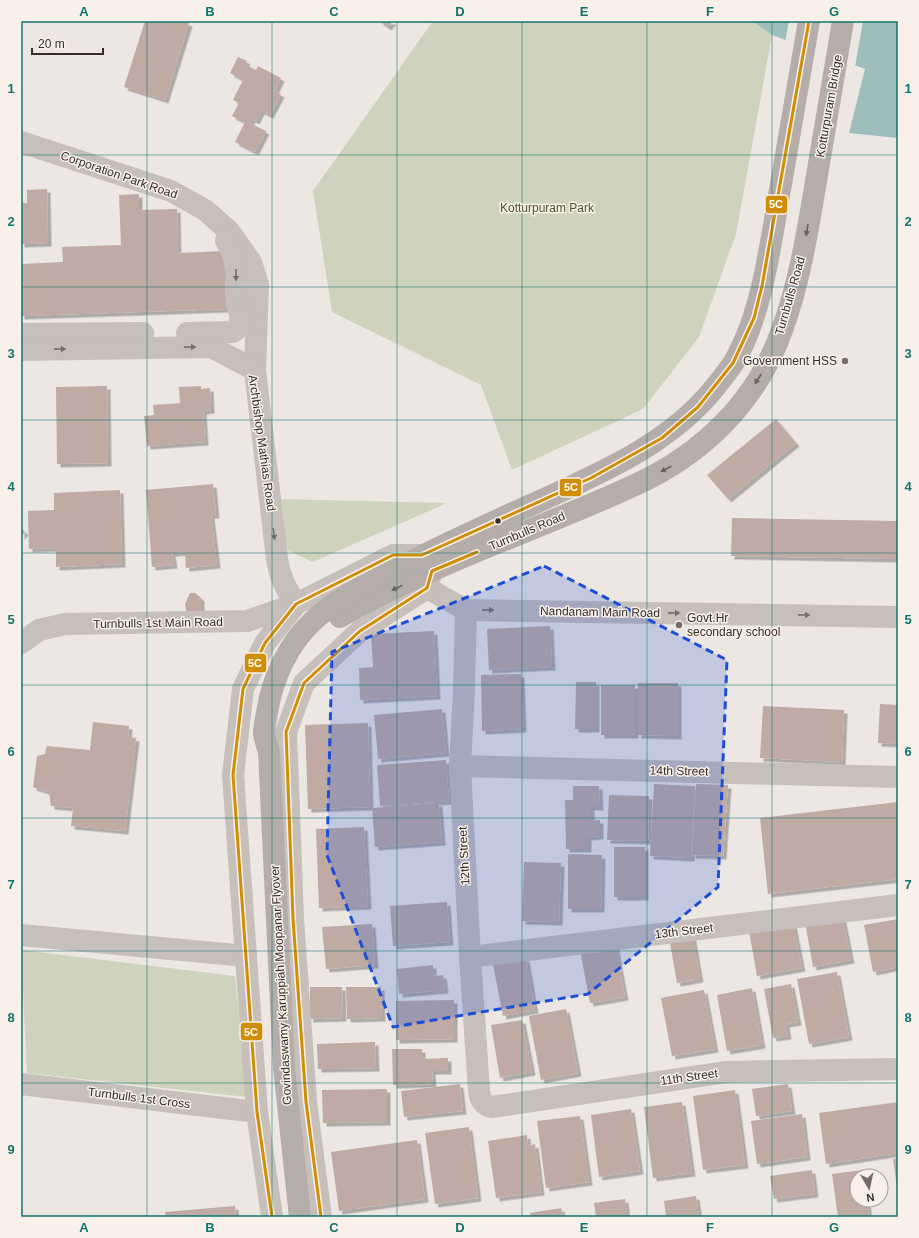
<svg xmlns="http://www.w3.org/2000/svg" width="919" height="1238" font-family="Helvetica,sans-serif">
<defs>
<filter id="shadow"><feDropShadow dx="3.5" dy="3.5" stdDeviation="0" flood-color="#0004"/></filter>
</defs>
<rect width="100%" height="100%" fill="#ece7e2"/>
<!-- green -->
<g fill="#cfd2bc">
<path d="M433,21H752L772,35L736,234L699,337L643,409L512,470L481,385L332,312L313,191Z"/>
<path d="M278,499L447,503L313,562L282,548Z"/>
<path d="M21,950L235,976L247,1097L27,1073Z"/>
</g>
<!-- water -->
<path fill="#9ebebc" d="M752,21H898V138L849,133L865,69L772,35Z"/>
<!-- pier -->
<path fill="#ece7e2" d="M789,21H863L855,67L785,42Z"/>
<!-- building -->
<g fill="#bfaaa4" filter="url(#shadow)">
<path d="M145,21H182L189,23L165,100L124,87Z"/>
<path d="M379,21H393L388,27Z"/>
<path d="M238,57L247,61L245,65L256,70L258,66L281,78L275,91L281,94L270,115L261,111L256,121L252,119L250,123L266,131L255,152L235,142L245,122L232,116L239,103L233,100L243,80L230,73Z"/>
<path d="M47,189L48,243L21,244V203H27V190Z"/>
<path d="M139,194V210L177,209L178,253L224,251L226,309L21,316V264L63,262L62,247L121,245L119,195Z"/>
<path d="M107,386L108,463L57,464L56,387Z"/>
<path d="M201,386V389L210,388L211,410L203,411L205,442L147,446L144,416L154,415L153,405L180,403L179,387Z"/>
<path d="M776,419L796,443L728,499L707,475Z"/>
<path d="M213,484L216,515H211L217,565L186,568L185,552L172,553L174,565L152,567L146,490Z"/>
<path d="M120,490L122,564L56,567V548L29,549L28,511L54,510V493Z"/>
<path d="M732,518L898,521V559L731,556Z"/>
<path d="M21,528L25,532L21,536Z"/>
<path d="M190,593H195L201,598V612L187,616L185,604Z"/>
<path d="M550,626L552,667L489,670L487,629Z"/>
<path d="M434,631L437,696L360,700L359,668L373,667L371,634Z"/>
<path d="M521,674L523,729L482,731L481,675Z"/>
<path d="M576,682H596V729H575Z"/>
<path d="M638,683H678V736L638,735Z"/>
<rect x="601" y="685" width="34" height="50"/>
<path d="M880,704L898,705V744L878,743Z"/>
<path d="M763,706L844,710L842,762L760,758Z"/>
<path d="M442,709L446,753L378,759L374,715Z"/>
<path d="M93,722L129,726L128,737L136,738L125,831L71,826L73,808L51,806L49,792L33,787L37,756L45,754L47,746L90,750Z"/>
<path d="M368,723L370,807L308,809L305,725Z"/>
<path d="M446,760L449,801L380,806L377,765Z"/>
<path d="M654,784L695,786L691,858L650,856Z"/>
<path d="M696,784L728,785L723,856L692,855Z"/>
<path d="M573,786H599L600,807H591V820H600V836L588,837V849H566L565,800H573Z"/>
<path d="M609,795L649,796L648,841L607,840Z"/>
<path d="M898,802V879L768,894L760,818Z"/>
<path d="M439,803L442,842L375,847L372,808Z"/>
<path d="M364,827L368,906L319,908L316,829Z"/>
<rect x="614" y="847" width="31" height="50"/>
<path d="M568,854L602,855L601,909H568Z"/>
<path d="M524,862L561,863L559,922L522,921Z"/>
<path d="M447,902L450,942L393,946L390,906Z"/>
<path d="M842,915L851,960L813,967L805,922Z"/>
<path d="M898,919V967L873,972L864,925Z"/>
<path d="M793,923L802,968L757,976L749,931Z"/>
<path d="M372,924L375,965L326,969L322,927Z"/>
<path d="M692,933L700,979L677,983L669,937Z"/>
<path d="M615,943L625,997L590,1003L580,950Z"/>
<path d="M526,958L535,1010L503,1016L493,964Z"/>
<path d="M433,965V976L443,975L445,990L399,994L397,969Z"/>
<path d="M837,972L849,1037L809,1044L797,979Z"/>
<path d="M791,984L798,1022L786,1024L788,1036L773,1038L764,989Z"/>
<path d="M310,987H342L343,1018L310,1019Z"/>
<path d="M346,987H381L382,1018L347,1019Z"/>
<path d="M752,988L762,1045L727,1051L717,995Z"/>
<path d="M704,990L715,1049L672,1056L661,998Z"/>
<path d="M454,1000V1039L396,1040V1001Z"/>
<path d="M566,1009L578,1073L541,1080L529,1016Z"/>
<path d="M522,1020L532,1072L500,1078L491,1025Z"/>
<path d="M375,1042L376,1068L318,1069L317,1044Z"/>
<path d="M392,1049H422V1059L448,1058V1071H432L433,1084L393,1085Z"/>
<path d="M460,1084L463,1111L404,1117L401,1091Z"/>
<path d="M788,1084L792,1111L756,1116L752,1089Z"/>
<path d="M387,1089V1122L323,1123L322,1090Z"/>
<path d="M735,1090L745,1165L703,1170L693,1096Z"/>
<path d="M682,1102L692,1173L653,1178L644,1107Z"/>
<path d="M898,1102V1153L826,1164L819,1113Z"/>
<path d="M631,1109L640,1171L599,1177L591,1115Z"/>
<path d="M802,1114L807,1157L757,1164L751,1121Z"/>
<path d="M580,1116L589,1182L546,1188L537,1121Z"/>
<path d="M469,1127L478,1198L435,1204L425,1133Z"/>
<path d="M527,1135L528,1146L535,1144L541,1192L496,1198L488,1141Z"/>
<path d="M417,1140L425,1199L339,1211L331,1152Z"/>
<path d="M898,1158V1187H897L893,1159Z"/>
<path d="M812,1170L815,1194L774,1199L770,1176Z"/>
<path d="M863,1170L864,1176H857V1200H867L869,1217H838L832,1174Z"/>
<path d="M696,1196L699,1217H666L664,1201Z"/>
<path d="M625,1199L627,1217H596L594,1203Z"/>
<path d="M235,1206L236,1217H166L165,1212Z"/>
<path d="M561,1208L563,1217H531L530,1213Z"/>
</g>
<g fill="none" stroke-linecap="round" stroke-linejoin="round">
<!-- minor -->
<g stroke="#c6bfba" stroke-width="22">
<path d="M21,142L171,191L205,210L229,231L251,262L258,284L255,370L277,559C280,578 286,589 296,604L247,621L65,624L39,630L21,643"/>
<path d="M226,241C232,250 235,257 236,268C238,281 233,304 241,314C244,319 251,322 256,325"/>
<path d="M187,333L233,332L239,327L241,314"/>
<path d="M21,334L143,333"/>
<path d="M21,350L211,347L255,370"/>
<path d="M427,588L466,610L898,617"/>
<path d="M466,610L464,690L460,766L470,957L479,1091C480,1100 483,1105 492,1107L726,1072L898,1069"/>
<path d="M460,766L898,777"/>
<path d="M21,935L246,956"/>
<path d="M470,957L898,905"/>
<path d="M21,1084L257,1112"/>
<path d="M272,1217L257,1112L233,775L243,689L265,643L296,604L393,555H422"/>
<path d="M321,1217L306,1102L293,919L286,732L304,683L360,631L427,588L432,571"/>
</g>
<!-- major -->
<g stroke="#b5ada9" stroke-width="22">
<path d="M340,617C359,605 380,595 401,585C477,548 558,521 635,485C703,454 757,401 782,330C799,284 807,235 815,187C824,132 834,76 843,21"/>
<path d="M300,1217L284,1067L269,752C267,746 265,739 264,733C264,727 266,719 267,713C272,679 288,644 313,621C335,600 362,587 389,573C439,546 491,523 542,500C605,471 672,442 716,386C722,378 729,370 734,362C763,313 771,239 781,184C790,129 800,75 809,21"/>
</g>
<!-- bus-1 casing -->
<g stroke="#f9f0e9" stroke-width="6">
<g id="bus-1">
<path d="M272,1217L257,1112L233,775L243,689L265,643L296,604L393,555H422L591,478L662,438L698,407L733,363L754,318L762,286L809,21"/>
<path d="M321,1217L306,1102L293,919L286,732L304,683L360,631L427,588L432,571L477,552"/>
</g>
</g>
<!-- bus-1 -->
<use href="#bus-1" stroke="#d08e08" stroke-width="3"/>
</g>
<!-- one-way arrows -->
<defs><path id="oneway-solid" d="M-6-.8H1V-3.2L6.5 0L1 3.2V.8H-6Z"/></defs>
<g fill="#69605c">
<use href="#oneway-solid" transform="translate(807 230) rotate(100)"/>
<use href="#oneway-solid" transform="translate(758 379) rotate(123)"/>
<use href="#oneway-solid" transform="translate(666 469) rotate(152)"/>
<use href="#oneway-solid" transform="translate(397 588) rotate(154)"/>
</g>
<g fill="#776e6a">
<use href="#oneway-solid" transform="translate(236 275) rotate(89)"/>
<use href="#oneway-solid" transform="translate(190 347) rotate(-1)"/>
<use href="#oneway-solid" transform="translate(60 349) rotate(-1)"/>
<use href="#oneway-solid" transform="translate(274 534) rotate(83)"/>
<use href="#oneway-solid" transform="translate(488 610) rotate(1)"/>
<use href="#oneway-solid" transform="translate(674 613) rotate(1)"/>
<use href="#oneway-solid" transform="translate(804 615) rotate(1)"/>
</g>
<!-- marked area -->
<path fill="#1d4ed8" fill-opacity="0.2" stroke="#1d4ed8" stroke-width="3" stroke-dasharray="8 5" stroke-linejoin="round" d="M544,566L727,660L718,887L588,994L393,1027L327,855L332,652Z"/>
<!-- grid -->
<path fill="none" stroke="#0f766e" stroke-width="1" stroke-opacity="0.55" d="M147,21V1217M272,21V1217M397,21V1217M522,21V1217M647,21V1217M772,21V1217M21,155H898M21,287H898M21,420H898M21,553H898M21,685H898M21,818H898M21,951H898M21,1083H898"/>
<!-- markers -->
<g fill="#766d6a" stroke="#f9f0e9" stroke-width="1.5">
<circle cx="845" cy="361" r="4"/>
<circle cx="679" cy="625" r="4"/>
</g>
<circle fill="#362c29" stroke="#f9f0e9" stroke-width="1.5" cx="498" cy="521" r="3.5"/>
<g text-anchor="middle" stroke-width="3" stroke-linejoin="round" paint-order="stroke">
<!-- street labels -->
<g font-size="12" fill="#362c29" stroke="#f9f0e9">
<text transform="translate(829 106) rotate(-80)" y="4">Kotturpuram Bridge</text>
<text transform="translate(119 175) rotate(19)" y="4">Corporation Park Road</text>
<text transform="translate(790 296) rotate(-74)" y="4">Turnbulls Road</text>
<text transform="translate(262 443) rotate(82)" y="4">Archbishop Mathias Road</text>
<text transform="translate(527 531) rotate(-23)" y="4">Turnbulls Road</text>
<text transform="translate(600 612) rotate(1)" y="4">Nandanam Main Road</text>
<text transform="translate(158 623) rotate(-1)" y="4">Turnbulls 1st Main Road</text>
<text transform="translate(679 771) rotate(1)" y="4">14th Street</text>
<text transform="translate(464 856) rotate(-93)" y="4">12th Street</text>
<text transform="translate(684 931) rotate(-7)" y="4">13th Street</text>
<text transform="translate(281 985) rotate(-93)" y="4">Govindaswamy Karuppiah Moopanar Flyover</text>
<text transform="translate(689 1077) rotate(-8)" y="4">11th Street</text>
<text transform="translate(139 1098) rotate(7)" y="4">Turnbulls 1st Cross</text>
</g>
<!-- park labels -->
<g font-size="12" fill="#49542d" stroke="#f9f0e9">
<text x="547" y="212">Kotturpuram Park</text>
</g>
<!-- poi labels -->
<g font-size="12" fill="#362c29" stroke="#f9f0e9" text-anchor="end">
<text x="837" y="365">Government HSS</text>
<text x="687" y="622" text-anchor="start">Govt.Hr<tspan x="687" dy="14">secondary school</tspan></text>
</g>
</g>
<g stroke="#f9f0e9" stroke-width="1.5">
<rect x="765" y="195" width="23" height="19" rx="4" fill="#d08e08"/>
<rect x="559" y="478" width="23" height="19" rx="4" fill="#d08e08"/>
<rect x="244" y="653" width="23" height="20" rx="4" fill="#d08e08"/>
<rect x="240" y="1022" width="23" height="19" rx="4" fill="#d08e08"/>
</g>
<g font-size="11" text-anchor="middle" font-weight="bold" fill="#fff">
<text x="776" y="208">5C</text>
<text x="571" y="491">5C</text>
<text x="255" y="667">5C</text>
<text x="251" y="1036">5C</text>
</g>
<!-- border -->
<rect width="919" height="1238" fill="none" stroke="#f9f0e9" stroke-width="44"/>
<!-- north arrow -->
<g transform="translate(869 1188) rotate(171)"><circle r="19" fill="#f9f0e9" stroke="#aba29c"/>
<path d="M0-3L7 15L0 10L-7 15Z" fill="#766d6a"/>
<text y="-6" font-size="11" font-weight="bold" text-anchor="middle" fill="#362c29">N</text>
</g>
<!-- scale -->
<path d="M32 48v6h71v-6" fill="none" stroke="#362c29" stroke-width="2"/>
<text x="38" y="48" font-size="12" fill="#362c29" stroke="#f9f0e9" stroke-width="3" paint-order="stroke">20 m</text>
<rect x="22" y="22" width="875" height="1194" fill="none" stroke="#0f766e" stroke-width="1.5"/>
<g font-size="13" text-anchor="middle" font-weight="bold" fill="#0f766e">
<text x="84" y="16">A</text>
<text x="210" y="16">B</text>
<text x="334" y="16">C</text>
<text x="460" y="16">D</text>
<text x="584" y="16">E</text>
<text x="710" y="16">F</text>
<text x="834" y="16">G</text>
<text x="11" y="93">1</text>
<text x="908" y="93">1</text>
<text x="11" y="226">2</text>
<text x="908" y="226">2</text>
<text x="11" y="358">3</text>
<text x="908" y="358">3</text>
<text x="11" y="491">4</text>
<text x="908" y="491">4</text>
<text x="11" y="624">5</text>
<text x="908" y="624">5</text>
<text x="11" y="756">6</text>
<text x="908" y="756">6</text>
<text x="11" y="889">7</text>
<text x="908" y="889">7</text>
<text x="11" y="1022">8</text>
<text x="908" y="1022">8</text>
<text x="11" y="1154">9</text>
<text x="908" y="1154">9</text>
<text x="84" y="1232">A</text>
<text x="210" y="1232">B</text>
<text x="334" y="1232">C</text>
<text x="460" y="1232">D</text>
<text x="584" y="1232">E</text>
<text x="710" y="1232">F</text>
<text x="834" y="1232">G</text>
</g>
</svg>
